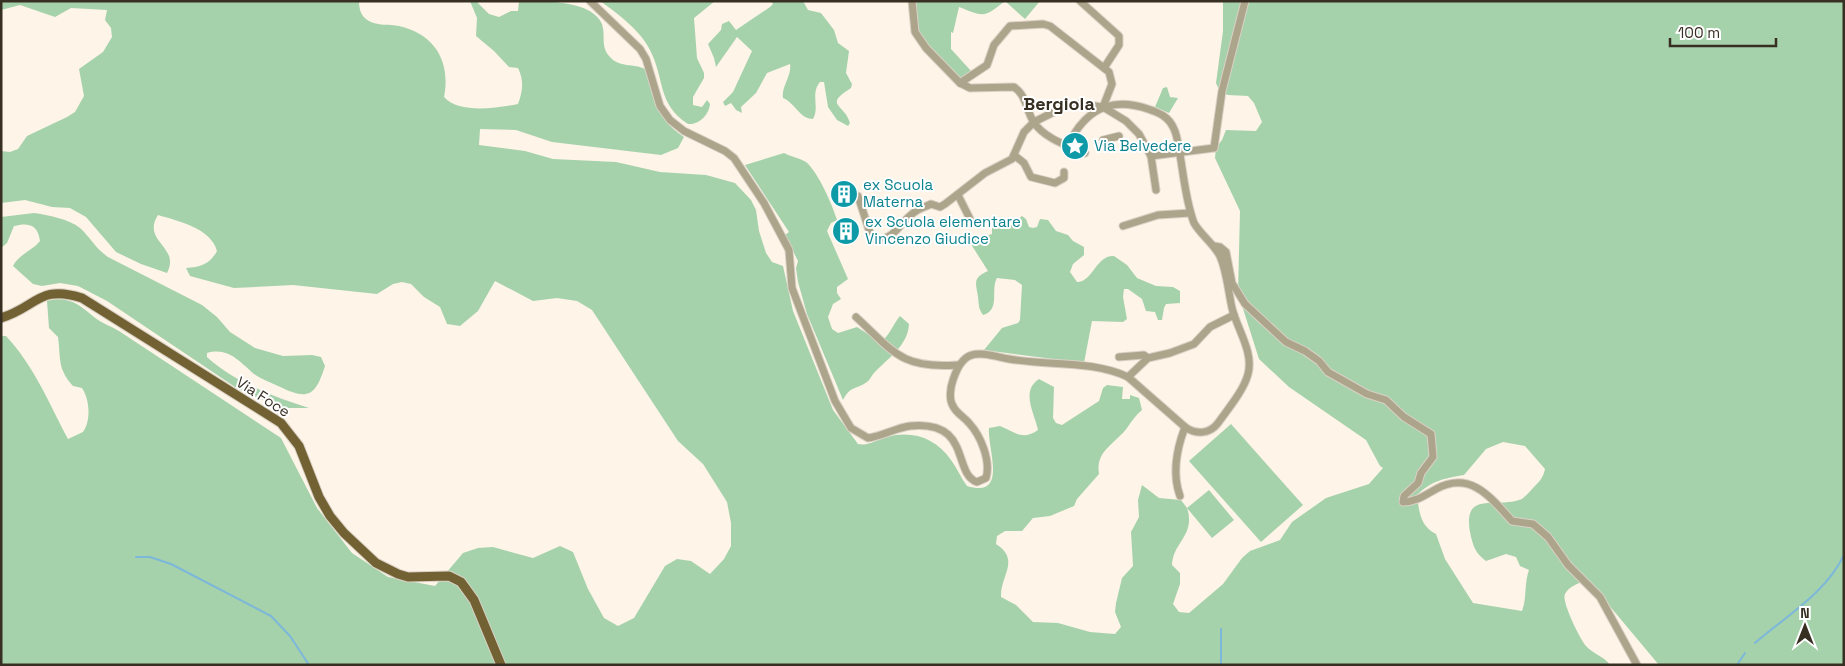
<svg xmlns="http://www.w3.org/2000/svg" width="1845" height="666" font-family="'Space Grotesk',sans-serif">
<rect width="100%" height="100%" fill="#fef4e8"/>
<!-- green -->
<g fill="#a5d2ab" fill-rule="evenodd">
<path d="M1,1H359C359,9 361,17 369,21C377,26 390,24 399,26C435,34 451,62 444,97C459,114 497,108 518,104C523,91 524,80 518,68L509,67L494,51L476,36L477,18L470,1H476L489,14L499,17L511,11H518L519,1C544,1 592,0 602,24C606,37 600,46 610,57C620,68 633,63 645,69C660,99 652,116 684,137L678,148L661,155L552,142L516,130L480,129L479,145L525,151L553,159L616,162L660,172L706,175L735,183L751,200L756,210L759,231L766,253L772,262L783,266L793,311L833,410L858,444C870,446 875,440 887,437C912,430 936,438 951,460C957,468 961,478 967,486C1009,499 987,448 989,428L1000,426C1015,432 1022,441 1038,430C1035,414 1020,391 1039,379L1054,387L1053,418L1056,423L1062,425L1099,401L1103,388L1107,385L1123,387L1122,399H1130V395L1139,398L1142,410C1135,416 1132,421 1127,428C1115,444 1095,451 1099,474L1077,499L1074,506L1050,516L1033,518L1022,531H1005L997,536L996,544C1021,560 1000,576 1001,597L1016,605L1033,622L1058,623L1090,632L1115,634L1121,627L1115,612L1116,603L1122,578L1133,566L1131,532L1139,517L1138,500L1142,485L1159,498L1181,500L1187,508L1209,490L1234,520L1212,538L1187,508C1196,535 1173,542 1172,565L1180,573V584L1173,604L1179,612L1189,613L1223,584L1242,558L1250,551L1280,540L1292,522L1326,498L1369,484L1383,468L1380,466L1366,440L1289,387L1259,359L1238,293L1240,211L1215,158L1216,148L1222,140L1226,130L1256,131L1262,122L1254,103L1248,96L1228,95L1220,92L1216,83L1223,31V1H1844V665H1659L1587,579C1580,583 1569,586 1565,594C1561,601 1580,639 1586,646C1593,654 1604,656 1610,665H1V336H6C34,366 49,403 68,439L83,432C91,421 90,400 82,388L73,386C57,368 61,359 58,337L49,328L47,301C68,295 80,305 94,317C101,323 111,326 119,331L281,438L317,508L352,553L388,577L435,586L463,553L478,548L493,547L533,558L560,546L573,552L588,589L604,618L618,626L634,618L665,566L677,559L691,561L710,574L724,559L731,546V523L727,502L703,464L678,441L592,310L577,301L557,298L533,301L495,281L478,311L460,326L447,324L440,307L424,297L411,284L402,282L393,284L377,294L293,285L234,288L190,276L186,268C201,267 210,264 217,251C211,228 178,221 158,215C141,242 181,246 167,273L141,264L116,252L86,217L70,208L52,207L25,200L1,203V151L10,152L18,149L27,136L67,117L75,112L84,96L79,69L103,52L112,37L111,28L105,20L107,10L71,8L55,17L20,5L1,10ZM1503,442L1525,446L1545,469C1543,478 1540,481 1533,488C1529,492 1524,499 1519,500C1494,508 1463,491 1470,532C1473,546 1475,553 1486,561L1506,554L1516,557L1520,566L1529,570C1524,584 1527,598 1522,611L1473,603L1445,559L1436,534C1420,526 1419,511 1417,495C1431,481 1445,478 1464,475L1486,449Z"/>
<path d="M600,1H715L694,18L697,58L704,73V78L693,97V105L702,107L707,100L710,104C709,115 699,125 688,124C657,104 665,79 650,50C641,31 617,13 600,1Z"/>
<path d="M771,1H803L808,10L821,13L834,30L838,43L849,51L846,73L852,84L851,88C823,106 844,103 850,123L848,126L837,120L828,107L824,82H820C810,94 820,107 813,119C800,119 795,103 783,98C781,87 792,76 790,64L767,73L756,93L741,107L742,113L736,110L731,103L725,106L723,102L733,92L752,51L737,37L716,67L714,58L708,44L721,30L722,24L729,21L736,30L770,7L773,4Z"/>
<path d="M914,1H1040L1025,19L1005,1C983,19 983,16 959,7L953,33L951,32V49L972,72L960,80L925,43L918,30Z"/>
<path d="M1167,87L1170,97L1178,98L1169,113L1155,107L1163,88Z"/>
<path d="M784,153C791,157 800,158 806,162C818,172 832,204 837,220L831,223L827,231L848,279L837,287V293L841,299L833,304L828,317L832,329L838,333L857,327L880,342C889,337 893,324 900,316L909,324C908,346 887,359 874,373C871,376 870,380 867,382C856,390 851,385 843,400L807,314L798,282L796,268L798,261L785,235L789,232L745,165Z"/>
<path d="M34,213C48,215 69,219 80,228C90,237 96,249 108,257L202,305L217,317L230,332L255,348L283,356L312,355L321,357L325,366C315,398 307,400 278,386C270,382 261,379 254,374C239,361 228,347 207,353V357C234,382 274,397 309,408H282L238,389L107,301L78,286L60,283L42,286L33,284L13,266C19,254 32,251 40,241C38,225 29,222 14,226L7,243L1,248V217Z"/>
<path d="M1022,216L1026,219L1029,227L1033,228L1037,227L1040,219L1048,220L1056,231L1068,235L1073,241L1084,247V255L1073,264L1070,272L1077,282C1093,282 1096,255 1114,256L1127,265L1137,278L1156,286L1173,287L1180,291V303L1166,304L1164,308L1162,320H1158L1155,312L1146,311L1142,299L1128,289H1124L1123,297L1127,319L1123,322L1092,321L1084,363L984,350L1002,328L1018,323L1020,320L1022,285L1015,280L997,278C990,290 1001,310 983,315C978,308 979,305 978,297C976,283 972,278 988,271L969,241L992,234V225L997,218L1005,220L1010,226Z"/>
<path d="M1231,424L1303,505L1261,542L1189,461Z"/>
</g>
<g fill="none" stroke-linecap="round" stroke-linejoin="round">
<!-- stream -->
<g stroke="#7db7da" stroke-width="2">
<path d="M136,557H150L171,564L271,616L290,636L309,665"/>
<path d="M1755,643C1786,616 1825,594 1844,555"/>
<path d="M1221,665V629"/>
<path d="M1737,665L1745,653"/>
</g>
<!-- minor casing -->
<g stroke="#dad1c5" stroke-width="9">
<g id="minor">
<path d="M590,1L640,49L646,59L660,106L670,120L684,131L725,151L734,158L764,203L789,250L792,288L835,401L851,428L868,438C883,436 895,428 910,426C972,420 952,473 977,482L986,478C991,461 981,436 969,423C964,417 956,413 953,406C949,400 950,388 953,380C964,346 979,353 1009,359C1048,366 1092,360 1128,377L1185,427C1196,435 1210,434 1218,423C1228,409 1244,390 1248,374C1254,352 1237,329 1232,308C1228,290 1227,272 1220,256C1213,243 1201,235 1194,223C1186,202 1184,178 1180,155C1178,147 1178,137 1174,129C1169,117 1160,113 1148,109C1110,96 1085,110 1068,145"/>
<path d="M912,1L915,32L926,48L960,83L970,88L1014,87C1026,95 1026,109 1033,121C1043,138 1068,146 1085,153"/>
<path d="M1080,1L1119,36V45L1104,68"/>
<path d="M960,83L987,65L994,45L1010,26L1043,24L1050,26L1109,72L1112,84L1103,107"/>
<path d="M1103,140L1119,136"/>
<path d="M1014,155L1024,163L1031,177L1055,183L1064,178V172"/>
<path d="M1151,156L1214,148L1222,91L1245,1"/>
<path d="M958,195L971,221"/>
<path d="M858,196L871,236L876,240C896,238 899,224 912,214C917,209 925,207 931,204L940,207L945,204L985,173L1012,159L1024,132L1034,122L1066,106L1080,104L1103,107L1126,121L1139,134L1151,156L1156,190"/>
<path d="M1123,226L1158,215L1190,213"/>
<path d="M1214,246L1220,247L1226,252L1232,283L1245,304L1286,342L1305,351L1319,361L1328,372L1367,394L1386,400L1404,417L1431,434L1433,457L1421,473L1418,483L1404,496L1403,502C1416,502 1425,495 1436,489C1471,470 1491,498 1512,521L1533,524L1548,537L1568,565L1600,597L1637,665"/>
<path d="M856,317C894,352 901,369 957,365"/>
<path d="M1119,357L1144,355L1148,358"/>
<path d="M1128,377L1148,358L1170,353L1194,344L1210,327L1234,315"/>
<path d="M1180,496C1172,474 1177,448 1185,427"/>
</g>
</g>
<!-- major casing -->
<g stroke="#dad1c5" stroke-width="11">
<path id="major" d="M1,318C37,307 39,284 82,298L281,423L299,446L319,497L330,516L344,533L376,563L398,574L408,577L449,576L461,582L474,600L501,665"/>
</g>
<!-- minor -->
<use href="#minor" stroke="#ada48c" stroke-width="7"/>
<!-- major -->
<use href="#major" stroke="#716133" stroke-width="9"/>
</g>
<!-- icons -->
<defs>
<g id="sight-disc" transform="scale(1.4375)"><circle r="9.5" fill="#0f9aa8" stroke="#fff"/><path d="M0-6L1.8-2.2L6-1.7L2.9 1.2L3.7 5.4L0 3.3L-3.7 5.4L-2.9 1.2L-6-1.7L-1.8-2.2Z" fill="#fff"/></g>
<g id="building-disc" transform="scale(1.4375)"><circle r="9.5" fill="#0f9aa8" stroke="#fff"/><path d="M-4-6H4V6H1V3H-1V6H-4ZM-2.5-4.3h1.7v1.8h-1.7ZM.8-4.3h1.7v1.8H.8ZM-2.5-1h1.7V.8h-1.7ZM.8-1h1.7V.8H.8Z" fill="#fff"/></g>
</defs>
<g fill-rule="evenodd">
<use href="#sight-disc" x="1075" y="146"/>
<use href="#building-disc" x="844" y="194"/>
<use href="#building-disc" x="846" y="231"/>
</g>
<g text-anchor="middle" stroke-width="4" stroke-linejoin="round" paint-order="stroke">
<!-- culture labels -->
<g font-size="15" fill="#0d838f" stroke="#fff" text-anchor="start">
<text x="1094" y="151">Via Belvedere</text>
<text x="863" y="190">ex Scuola<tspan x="863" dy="17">Materna</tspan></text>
<text x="865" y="227">ex Scuola elementare<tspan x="865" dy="17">Vincenzo Giudice</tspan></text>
</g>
<!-- street labels -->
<g font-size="15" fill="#382f23" stroke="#fff">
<text transform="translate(263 397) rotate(33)" y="5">Via Foce</text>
</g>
<!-- quarter labels -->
<g font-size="18" font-weight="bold" fill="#382f23" stroke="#fff">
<text x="1059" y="110">Bergiola</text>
</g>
</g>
<!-- border -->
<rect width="1845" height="666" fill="none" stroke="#382f23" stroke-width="5"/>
<!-- north arrow -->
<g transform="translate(1805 626)" stroke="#ffffff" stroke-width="4" paint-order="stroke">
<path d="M0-4L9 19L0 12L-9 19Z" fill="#382f23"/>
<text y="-8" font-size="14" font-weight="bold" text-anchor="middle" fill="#382f23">N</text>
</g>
<!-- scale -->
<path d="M1670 38v8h106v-8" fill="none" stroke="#382f23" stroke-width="2.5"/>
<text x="1678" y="38" font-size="15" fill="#382f23" stroke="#ffffff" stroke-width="4" paint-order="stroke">100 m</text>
</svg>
